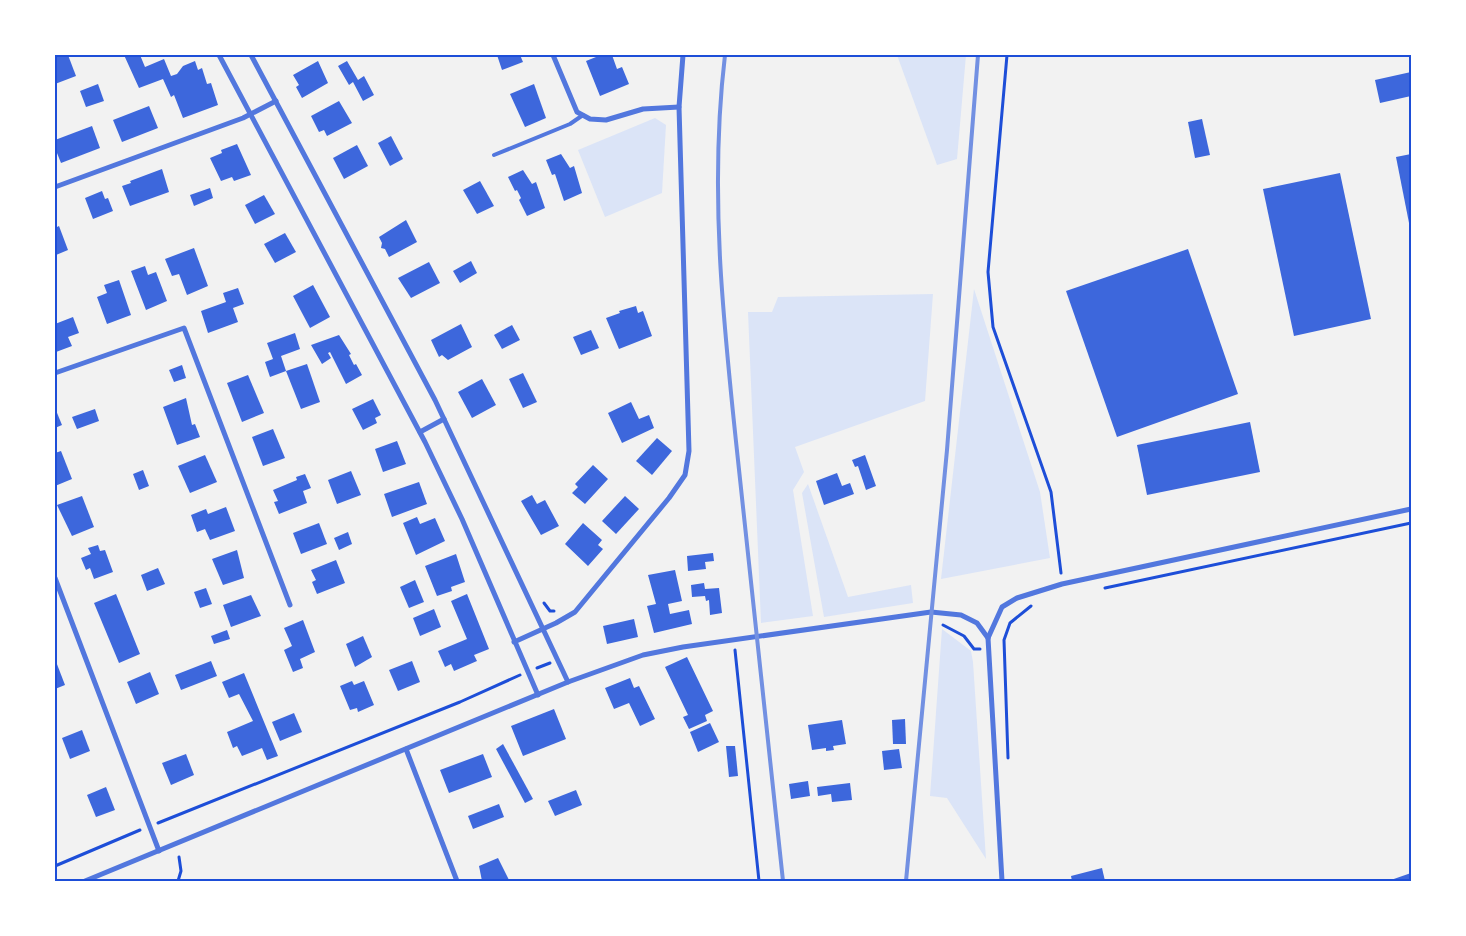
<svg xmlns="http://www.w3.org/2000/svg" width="1466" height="936" font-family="'Asap Condensed',sans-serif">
<rect width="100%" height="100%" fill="#f2f2f2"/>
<!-- green -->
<g fill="#dbe4f7">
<path d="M897,55H966L957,159L937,165Z"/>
<path d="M655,118L666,125L662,193L605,217L578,150Z"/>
<path d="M974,289L1040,492L1050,558L941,579Z"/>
<path d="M933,294L925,401L795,447L804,472L793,490L813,616L761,623L748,312H772L778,297Z"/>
<path d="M808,484L848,597L911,585L913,603L824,617L802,493Z"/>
<path d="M942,629L971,651L973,662L986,859L947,798L930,796Z"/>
</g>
<!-- building -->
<g fill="#3d67dc">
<path d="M55,55H68L76,76L55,84Z"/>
<path d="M124,55H140L145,67L164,59L171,76L177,74L183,66L195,61L198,70L202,68L207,84L211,83L218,105L183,118L174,95L171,97L163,79L139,88Z"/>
<path d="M497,55H520L523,62L502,70Z"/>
<path d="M601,55H612L617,69L622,67L629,84L600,96L586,61Z"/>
<path d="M318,61L328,83L302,98L296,87L299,85L293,75Z"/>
<path d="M347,61L358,80L364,76L374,95L363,101L353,82L349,85L338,66Z"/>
<path d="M1411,72V96L1380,103L1375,80Z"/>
<path d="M98,84L104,101L86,107L80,91Z"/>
<path d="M534,84L546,118L525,127L510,94Z"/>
<path d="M339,101L352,123L327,136L324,130L319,132L311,116Z"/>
<path d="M149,106L158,128L122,142L113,120Z"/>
<path d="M1202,119L1210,155L1195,158L1188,122Z"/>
<path d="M92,126L100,148L61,163L55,148V140Z"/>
<path d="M391,136L403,159L390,166L378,143Z"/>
<path d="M237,144L251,175L234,181L232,177L221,181L210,158L222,153L221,150Z"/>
<path d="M357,145L368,166L344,179L333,158Z"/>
<path d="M561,154L570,168L574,166L582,193L564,201L555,174L552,175L546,160Z"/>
<path d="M1411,154V228H1410L1396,157Z"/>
<path d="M162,169L169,192L130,206L122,186L131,183L130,181Z"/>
<path d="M523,170L532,184L536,182L545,208L527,216L519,200L521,198L517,190L515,191L508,177Z"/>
<path d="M1340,173L1371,319L1294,336L1263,189Z"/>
<path d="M480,181L494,206L477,214L463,190Z"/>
<path d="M210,188L213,198L194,206L190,195Z"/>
<path d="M102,191L105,199L108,198L113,211L93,219L85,198Z"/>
<path d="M264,195L275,214L255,224L245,205Z"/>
<path d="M406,220L417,242L389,257L385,249L381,248L382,243L379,237Z"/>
<path d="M59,226L68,250L56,255L55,246L57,245L55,228Z"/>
<path d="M285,233L296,252L275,263L264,244Z"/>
<path d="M194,248L208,286L187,295L179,274L172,276L165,259Z"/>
<path d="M1188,249L1238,394L1117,437L1066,291Z"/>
<path d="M471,261L477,273L460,283L453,271Z"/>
<path d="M429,262L440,283L411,298L398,278Z"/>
<path d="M145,266L148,275L156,272L167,301L146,310L131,271Z"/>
<path d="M119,280L131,315L107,324L97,297L107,293L104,285Z"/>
<path d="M313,285L330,317L310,328L293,296Z"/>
<path d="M238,288L244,304L233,308L238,322L208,333L201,311L226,302L223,293Z"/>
<path d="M636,306L638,313L643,311L652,336L619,349L606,318L620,313L619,311Z"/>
<path d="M73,317L79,333L68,337L72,346L56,352L55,324Z"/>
<path d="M461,324L472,347L448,360L442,355L439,357L431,340Z"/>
<path d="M512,325L520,340L502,349L494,335Z"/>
<path d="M591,330L599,348L581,355L573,337Z"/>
<path d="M295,333L300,349L281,356L286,371L270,377L265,362L273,359L267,343Z"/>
<path d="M339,335L351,354L349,355L354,365L356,364L362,375L346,384L330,352L328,353L331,358L322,364L311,345Z"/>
<path d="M307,364L320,402L301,409L286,371Z"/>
<path d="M182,365L186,378L174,382L169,370Z"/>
<path d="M523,373L537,402L523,408L509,379Z"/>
<path d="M248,375L264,413L242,422L227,383Z"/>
<path d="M482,379L496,405L472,418L458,392Z"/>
<path d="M186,398L192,425L195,424L200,437L177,445L163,407Z"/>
<path d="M373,399L381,415L375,418L377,423L363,430L352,409Z"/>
<path d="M631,402L639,419L649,415L654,428L622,443L608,413Z"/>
<path d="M55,408L62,425L55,428Z"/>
<path d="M95,409L99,421L77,429L72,417Z"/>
<path d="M1250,422L1260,472L1147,495L1137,445Z"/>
<path d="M273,429L285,458L263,466L252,437Z"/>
<path d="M657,438L672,451L652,475L636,461Z"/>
<path d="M397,441L406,464L383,472L375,449Z"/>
<path d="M61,451L72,479L55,486V453Z"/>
<path d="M205,455L217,482L190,493L178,466Z"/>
<path d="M865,455L876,486L866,490L858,466L855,467L852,460Z"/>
<path d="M593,465L608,479L585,504L572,493L578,487L575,484Z"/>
<path d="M143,470L149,486L139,490L133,474Z"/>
<path d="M351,471L361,495L337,504L328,480Z"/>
<path d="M837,473L842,486L850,483L854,494L824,505L816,481Z"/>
<path d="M305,474L311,488L303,491L307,503L279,514L274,502L278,501L273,490L297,480L296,477Z"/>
<path d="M419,482L427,504L392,517L384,494Z"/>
<path d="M532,495L537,504L545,500L559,526L541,535L521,501Z"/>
<path d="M82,496L94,527L72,536L57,505Z"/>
<path d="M625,496L639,509L616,534L602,521Z"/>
<path d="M226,507L235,531L210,540L205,529L197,532L191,515L206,509L208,514Z"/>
<path d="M417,517L420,524L435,518L445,541L416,555L403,523Z"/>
<path d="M319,523L327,544L301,554L293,533Z"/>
<path d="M583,523L602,540L598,545L603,549L588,566L565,544Z"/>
<path d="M348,532L352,544L339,550L334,538Z"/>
<path d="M98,545L100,551L105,550L113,572L94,579L90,568L86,570L81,558L91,554L88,548Z"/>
<path d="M237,550L244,578L223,585L212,559Z"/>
<path d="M713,553L714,561L705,562L706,569L688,571L687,556Z"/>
<path d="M456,554L465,582L451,587L452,591L437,596L425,566Z"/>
<path d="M336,560L345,583L317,594L312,582L316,580L311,570Z"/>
<path d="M158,568L165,584L147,591L141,575Z"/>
<path d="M675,570L682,601L668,604L670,614L689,610L692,624L654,633L647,606L656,604L648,575Z"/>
<path d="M415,580L424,602L409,608L400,587Z"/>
<path d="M704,583L705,589L719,588L722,613L710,615L709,600L706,601L705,596L692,597L691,585Z"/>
<path d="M206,588L212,604L200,608L194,592Z"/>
<path d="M116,594L140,654L119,663L94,603Z"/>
<path d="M467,594L489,649L474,655L477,661L454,671L451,664L445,667L438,651L467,639L451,601Z"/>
<path d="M251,595L261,616L231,627L223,605Z"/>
<path d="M434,609L441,627L420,636L413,618Z"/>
<path d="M634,619L638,637L607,644L603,626Z"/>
<path d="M303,620L315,652L300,659L303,668L293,672L284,650L292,646L284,628Z"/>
<path d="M227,630L230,639L214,644L211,636Z"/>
<path d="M363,636L372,657L355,667L346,644Z"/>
<path d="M687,657L713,711L705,715L707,721L689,729L683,717L688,715L665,667Z"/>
<path d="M55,659L65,685L55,689Z"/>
<path d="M211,661L217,676L181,690L175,675Z"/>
<path d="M412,661L420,682L398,691L389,670Z"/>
<path d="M150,672L159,694L136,704L127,682Z"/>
<path d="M244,673L278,756L267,760L262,748L242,756L237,746L233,748L227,732L253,721L239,694L229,698L222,682Z"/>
<path d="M630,678L634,688L639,686L655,719L640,726L629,703L614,709L605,688Z"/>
<path d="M352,681L354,685L364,681L374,705L358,712L357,708L350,710L340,686Z"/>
<path d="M554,709L566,739L523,756L511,726Z"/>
<path d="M294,713L302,732L280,741L272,722Z"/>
<path d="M905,719L906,744H893L892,720Z"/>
<path d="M842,720L846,744L833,746L834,750L826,751V748L812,750L808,725Z"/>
<path d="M710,723L719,742L698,752L690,732Z"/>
<path d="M82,730L90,751L70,759L62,738Z"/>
<path d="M503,744L533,799L525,803L496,749Z"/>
<path d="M726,746H735L738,776L729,777Z"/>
<path d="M899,749L902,768L884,770L882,751Z"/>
<path d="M186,754L194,775L171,785L162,763Z"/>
<path d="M483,754L492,777L449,793L440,770Z"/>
<path d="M808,781L810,796L791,799L789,784Z"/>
<path d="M850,783L852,800L832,802L831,794L818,796L817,787Z"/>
<path d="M106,787L115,810L96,817L87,795Z"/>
<path d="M576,790L582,805L555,816L548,801Z"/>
<path d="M499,804L504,817L473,829L468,816Z"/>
<path d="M498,858L509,880L482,881L479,866Z"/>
<path d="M1102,868L1105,881H1072L1071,876Z"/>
<path d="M1411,873V881H1388Z"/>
</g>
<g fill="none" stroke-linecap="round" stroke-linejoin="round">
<!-- path -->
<g stroke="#1d4ed8" stroke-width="3">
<path d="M1007,55L988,272L993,327L1051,492L1061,573"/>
<path d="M1105,588L1411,523"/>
<path d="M544,603L550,611H554"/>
<path d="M943,625L964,636L974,649H980"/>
<path d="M735,650L759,881"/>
<path d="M537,668L550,663"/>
<path d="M1008,758L1004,640L1010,623L1031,606"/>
<path d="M158,823L460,702L520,675"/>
<path d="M55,866L140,830"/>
<path d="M178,881L181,871L179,857"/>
</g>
<!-- service -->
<path stroke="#5277de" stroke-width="4" d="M494,155L570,124L583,115"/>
<!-- minor -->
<g stroke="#5277de" stroke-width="5">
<path d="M219,55L425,442L462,519L538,695"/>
<path d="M251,55L435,400L568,682"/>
<path d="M553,55L577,112L590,119L606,120L643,109L679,107"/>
<path d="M55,187L243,118L276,101"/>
<path d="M55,373L184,328L290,605"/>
<path d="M420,432L444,419"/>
<path d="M55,578L159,851"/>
<path d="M514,642L556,623L575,612L669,498L685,475L689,451L679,107L683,55"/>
<path d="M406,749L457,881"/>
<path d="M85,881L568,682L643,655L683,647L931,612L961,615L977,623L988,638"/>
<path d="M1002,881L988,638L1002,607L1017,598L1062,584L1411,509"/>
</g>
<!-- rail -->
<g stroke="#7290e2" stroke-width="4">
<path d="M725,55C708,197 725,338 740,479C754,613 768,747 783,881"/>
<path d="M906,881L947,450L978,55"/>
</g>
</g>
<!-- border -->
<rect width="1466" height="936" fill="none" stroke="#ffffff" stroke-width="112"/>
<rect x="56" y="56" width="1354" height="824" fill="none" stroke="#1d4ed8" stroke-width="2"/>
</svg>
